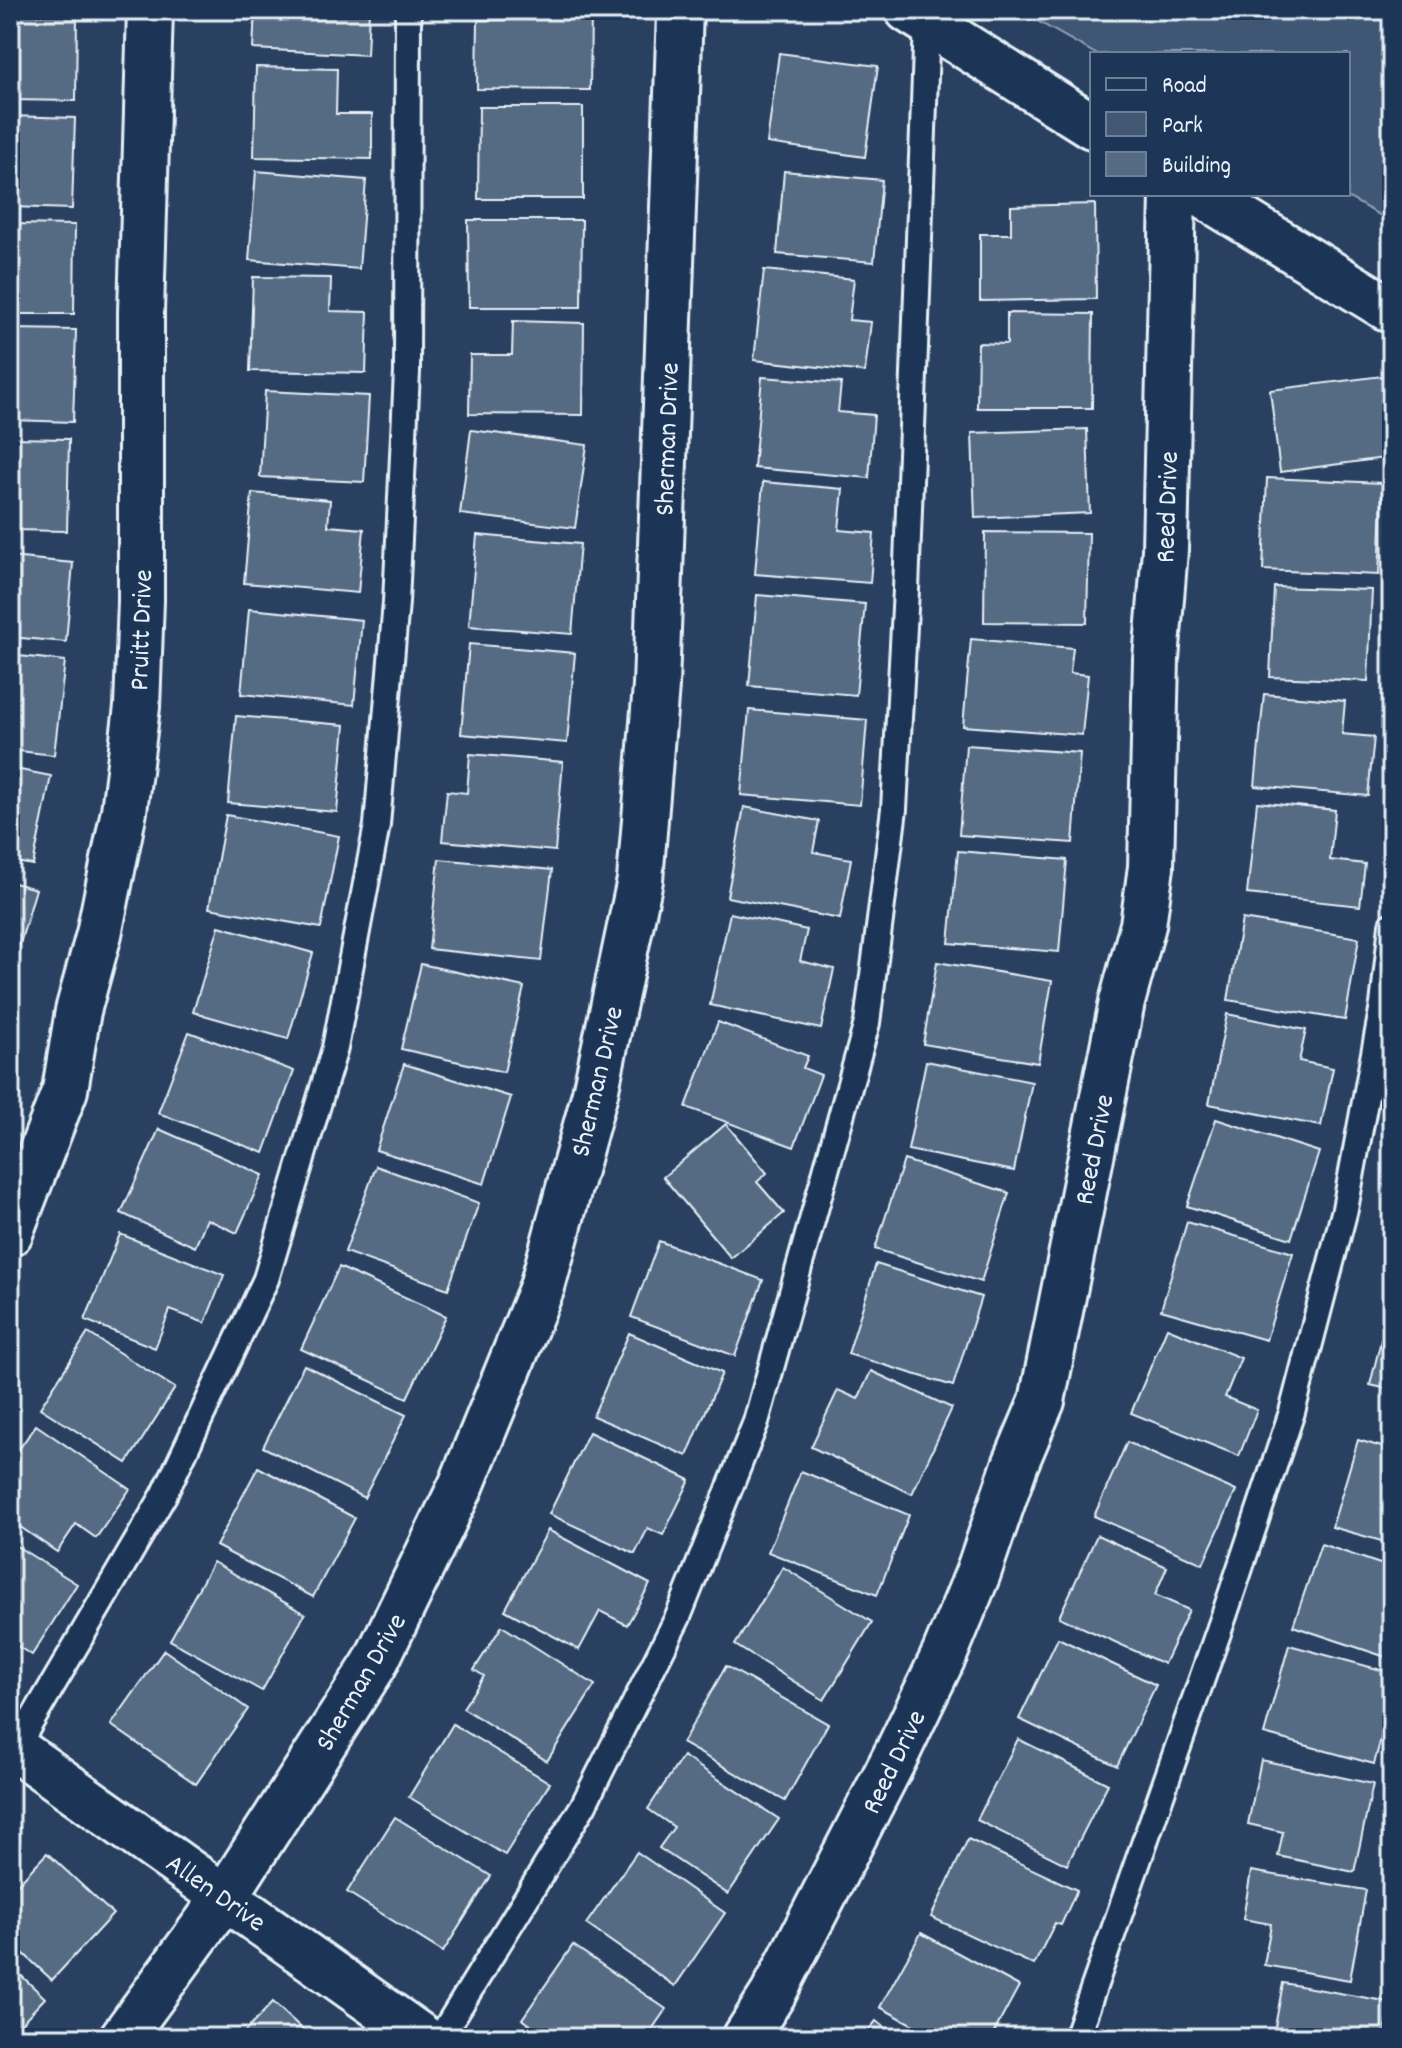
<svg xmlns="http://www.w3.org/2000/svg" width="1402" height="2048" font-family="Dekko,sans-serif">
<rect width="100%" height="100%" fill="#294061"/>
<filter id="ink" filterUnits="userSpaceOnUse"><feTurbulence type="fractalNoise" baseFrequency=".0125" numOctaves="2"/><feDisplacementMap in="SourceGraphic" scale="16" xChannelSelector="R" yChannelSelector="G"/><feConvolveMatrix kernelMatrix="1 2 1 2 8 2 1 2 1" color-interpolation-filters="sRGB"/></filter>
<g filter="url(#ink)">
<!-- green -->
<path fill="#415774" stroke="#94a4b6" stroke-width="2" d="M1018,10H1392V222L1342,194H1348V54H1096Z"/>
<!-- building -->
<g fill="#556a83" stroke="#e8f1f8" stroke-width="2">
<path d="M255,10H369L367,55L253,49Z"/>
<path d="M503,10H591L590,90L477,89L478,20H503Z"/>
<path d="M10,14L77,15L76,101L10,100Z"/>
<path d="M779,53L878,66L865,157L767,143Z"/>
<path d="M256,67L337,69L336,114H372V159L254,157Z"/>
<path d="M479,107H583V199H478Z"/>
<path d="M10,116L75,118L72,209L10,207Z"/>
<path d="M256,171L366,180L359,269L249,260Z"/>
<path d="M784,171L882,180L874,262L777,254Z"/>
<path d="M1095,204L1096,299L980,301V234H1011V206Z"/>
<path d="M468,220H582L581,307H469Z"/>
<path d="M10,224L75,225L74,314H10Z"/>
<path d="M764,270L854,279L849,320L871,322L865,372L754,360Z"/>
<path d="M253,277L331,278L330,311L368,312L366,373L250,371Z"/>
<path d="M1007,313L1093,314L1092,408H977L978,343L1007,344Z"/>
<path d="M513,321L584,323L583,415L469,414L470,355H512Z"/>
<path d="M10,329L76,330L73,422L10,420Z"/>
<path d="M1382,376L1392,457L1280,472L1270,390Z"/>
<path d="M762,377L841,383L838,412L874,415L869,478L754,468Z"/>
<path d="M265,391L369,396L364,482L260,477Z"/>
<path d="M1087,429L1090,513L975,518L972,433Z"/>
<path d="M471,430L587,445L575,528L460,514Z"/>
<path d="M10,438L69,439L67,531L10,530Z"/>
<path d="M1267,478L1383,483L1379,575L1263,570Z"/>
<path d="M763,482L843,489L839,530L874,533L870,583L755,574Z"/>
<path d="M252,493L330,500L328,526L364,529L358,593L244,583Z"/>
<path d="M985,532L1089,533L1087,623L984,622Z"/>
<path d="M477,535L580,544L572,634L469,626Z"/>
<path d="M10,557L73,563L66,642L10,637Z"/>
<path d="M1274,587L1372,590L1368,681L1270,677Z"/>
<path d="M757,595L865,604L856,695L749,686Z"/>
<path d="M249,609L362,620L354,705L241,694Z"/>
<path d="M971,639L1073,648L1070,673L1088,675L1082,735L963,726Z"/>
<path d="M469,644L575,653L567,743L461,734Z"/>
<path d="M10,655L65,661L54,755L10,750Z"/>
<path d="M1264,694L1345,701L1342,734L1374,737L1368,796L1255,786Z"/>
<path d="M749,710L867,720L860,805L741,795Z"/>
<path d="M236,716L345,725L337,812L228,803Z"/>
<path d="M966,745L1080,753L1073,843L959,835Z"/>
<path d="M470,754L563,762L555,851L442,841L447,791L467,793Z"/>
<path d="M10,768L51,776L33,865L10,861Z"/>
<path d="M1257,802L1335,810L1330,860L1365,864L1360,906L1247,894Z"/>
<path d="M744,807L819,821L813,852L851,859L840,919L727,897Z"/>
<path d="M226,815L339,836L321,928L209,908Z"/>
<path d="M958,851L1067,860L1059,952L949,943Z"/>
<path d="M439,859L552,870L541,961L429,949Z"/>
<path d="M10,882L36,889L10,978Z"/>
<path d="M730,913L807,930L800,961L834,969L821,1029L710,1005Z"/>
<path d="M1242,919L1359,938L1345,1020L1228,1000Z"/>
<path d="M219,926L313,953L288,1039L193,1012Z"/>
<path d="M937,962L1052,981L1038,1063L923,1044Z"/>
<path d="M421,964L524,987L504,1072L401,1049Z"/>
<path d="M1227,1014L1306,1030L1299,1061L1333,1068L1321,1126L1209,1104Z"/>
<path d="M718,1022L808,1056L803,1068L821,1075L794,1147L686,1107Z"/>
<path d="M189,1032L294,1071L264,1153L158,1113Z"/>
<path d="M926,1061L1032,1082L1014,1171L908,1150Z"/>
<path d="M404,1064L511,1097L484,1184L376,1150Z"/>
<path d="M1216,1119L1319,1152L1291,1239L1187,1206Z"/>
<path d="M726,1124L767,1173L757,1182L784,1213L731,1258L663,1177Z"/>
<path d="M159,1129L263,1175L237,1233L207,1219L195,1247L121,1213Z"/>
<path d="M904,1160L1009,1193L981,1282L875,1249Z"/>
<path d="M376,1166L479,1203L448,1289L345,1252Z"/>
<path d="M1187,1222L1293,1253L1266,1340L1161,1310Z"/>
<path d="M120,1234L224,1275L205,1323L170,1310L155,1348L85,1320Z"/>
<path d="M659,1241L763,1280L735,1356L631,1317Z"/>
<path d="M876,1264L981,1297L953,1386L848,1354Z"/>
<path d="M339,1267L446,1316L407,1398L301,1349Z"/>
<path d="M1167,1328L1241,1358L1225,1397L1257,1410L1239,1456L1131,1413Z"/>
<path d="M88,1333L175,1388L127,1463L40,1408Z"/>
<path d="M629,1333L722,1373L687,1456L593,1416Z"/>
<path d="M1382,1336L1392,1338V1390L1370,1385Z"/>
<path d="M304,1365L406,1415L364,1498L263,1447Z"/>
<path d="M871,1371L952,1408L912,1494L811,1447L838,1390L858,1399Z"/>
<path d="M36,1425L130,1489L96,1538L76,1524L57,1552L10,1520V1462Z"/>
<path d="M589,1432L690,1480L663,1535L648,1528L635,1554L549,1514Z"/>
<path d="M1358,1440L1392,1450V1544L1332,1527Z"/>
<path d="M1127,1442L1236,1491L1203,1564L1094,1516Z"/>
<path d="M258,1467L355,1518L313,1597L216,1546Z"/>
<path d="M801,1471L909,1515L877,1595L768,1552Z"/>
<path d="M548,1530L650,1584L627,1625L600,1611L579,1650L505,1610Z"/>
<path d="M1097,1535L1167,1567L1155,1595L1189,1610L1164,1664L1059,1617Z"/>
<path d="M10,1542L77,1584L32,1655L10,1642Z"/>
<path d="M1321,1544L1392,1568V1659L1293,1626Z"/>
<path d="M213,1562L305,1614L262,1691L170,1640Z"/>
<path d="M783,1567L872,1622L824,1700L735,1645Z"/>
<path d="M502,1626L595,1685L547,1761L463,1708L484,1676L474,1670Z"/>
<path d="M1058,1638L1156,1685L1117,1766L1019,1719Z"/>
<path d="M1289,1645L1392,1673V1698L1374,1764L1264,1734Z"/>
<path d="M164,1650L248,1709L196,1784L111,1725Z"/>
<path d="M726,1666L828,1724L785,1801L682,1743Z"/>
<path d="M453,1724L550,1783L505,1855L409,1797Z"/>
<path d="M1018,1739L1108,1784L1067,1865L977,1820Z"/>
<path d="M683,1756L779,1819L728,1894L659,1848L674,1827L648,1809Z"/>
<path d="M1261,1760L1373,1784L1354,1872L1278,1856L1283,1832L1248,1824Z"/>
<path d="M395,1817L491,1876L443,1952L347,1892Z"/>
<path d="M968,1839L1077,1890L1061,1925L1055,1923L1034,1965L931,1917Z"/>
<path d="M637,1852L725,1913L675,1986L586,1924Z"/>
<path d="M47,1853L113,1914L52,1980L10,1941V1880L16,1886Z"/>
<path d="M1251,1871L1366,1890L1350,1980L1264,1965L1271,1924L1243,1919Z"/>
<path d="M921,1933L1019,1986L991,2038H937L880,2007Z"/>
<path d="M573,1945L666,2009L646,2038H550L522,2019Z"/>
<path d="M10,1965L45,1998L10,2035Z"/>
<path d="M1283,1983L1390,2002L1383,2038H1273Z"/>
<path d="M273,2002L312,2038H239Z"/>
<path d="M876,2021L899,2038H863Z"/>
</g>
<g fill="none" stroke-linecap="round" stroke-linejoin="round">
<!-- service casing -->
<g stroke="#e8f1f8" stroke-width="30">
<g id="service">
<path d="M11,1756L164,1495L266,1279L335,1048L377,825L396,602L407,372L408,10"/>
<path d="M440,2038L583,1806L678,1617L756,1422L867,1023L894,809L906,590L927,22"/>
<path d="M1076,2038L1225,1613L1292,1412L1345,1209L1383,1005L1392,925"/>
</g>
</g>
<!-- minor casing -->
<g stroke="#e8f1f8" stroke-width="50">
<g id="minor">
<path d="M908,10L1092,126"/>
<path d="M1201,194L1392,311"/>
<path d="M10,1233L65,1090L78,1011L99,934L124,811L137,707L141,601V312L150,10"/>
<path d="M10,1745L423,2038"/>
<path d="M122,2038L225,1897L374,1665L461,1486L542,1287L595,1093L640,880L656,686L680,10"/>
<path d="M745,2038L773,1994L898,1751L945,1653L978,1573L1015,1465L1042,1401L1122,1002L1143,925L1151,867L1156,659L1165,550L1173,194"/>
</g>
</g>
<!-- service -->
<use href="#service" stroke="#1d3557" stroke-width="24"/>
<!-- minor -->
<use href="#minor" stroke="#1d3557" stroke-width="44"/>
</g>
</g>
<g text-anchor="middle" stroke-width="8" stroke-linejoin="round" paint-order="stroke">
<!-- street labels -->
<g font-size="28" fill="#e8f1f8" stroke="#1d3557">
<text transform="translate(665 439) rotate(-88)" y="10">Sherman Drive</text>
<text transform="translate(1165 507) rotate(-88)" y="10">Reed Drive</text>
<text transform="translate(139 630) rotate(-88)" y="10">Pruitt Drive</text>
<text transform="translate(595 1081) rotate(-77)" y="10">Sherman Drive</text>
<text transform="translate(1092 1149) rotate(-79)" y="10">Reed Drive</text>
<text transform="translate(359 1681) rotate(-60)" y="10">Sherman Drive</text>
<text transform="translate(892 1761) rotate(-64)" y="10">Reed Drive</text>
<text transform="translate(217 1891) rotate(35)" y="10">Allen Drive</text>
</g>
</g>
<!-- margin -->
<rect width="1402" height="2048" fill="none" stroke="#1d3557" stroke-width="40"/>
<rect x="20" y="20" width="1362" height="2008" fill="none" stroke="#e8f1f8" stroke-width="3" filter="url(#ink)"/>
<!-- legend -->
<rect x="1090" y="52" width="260" height="144" fill="#1d3557" stroke="#6e8097" stroke-width="2"/>
<rect x="1106" y="78" width="40" height="12" fill="#1d3557" stroke="#6e8097" stroke-width="2"/>
<text x="1162" y="92" font-size="24" fill="#e8f1f8">Road</text>
<rect x="1106" y="112" width="40" height="24" fill="#415774" stroke="#6e8097" stroke-width="2"/>
<text x="1162" y="132" font-size="24" fill="#e8f1f8">Park</text>
<rect x="1106" y="152" width="40" height="24" fill="#556a83" stroke="#6e8097" stroke-width="2"/>
<text x="1162" y="172" font-size="24" fill="#e8f1f8">Building</text>
</svg>
